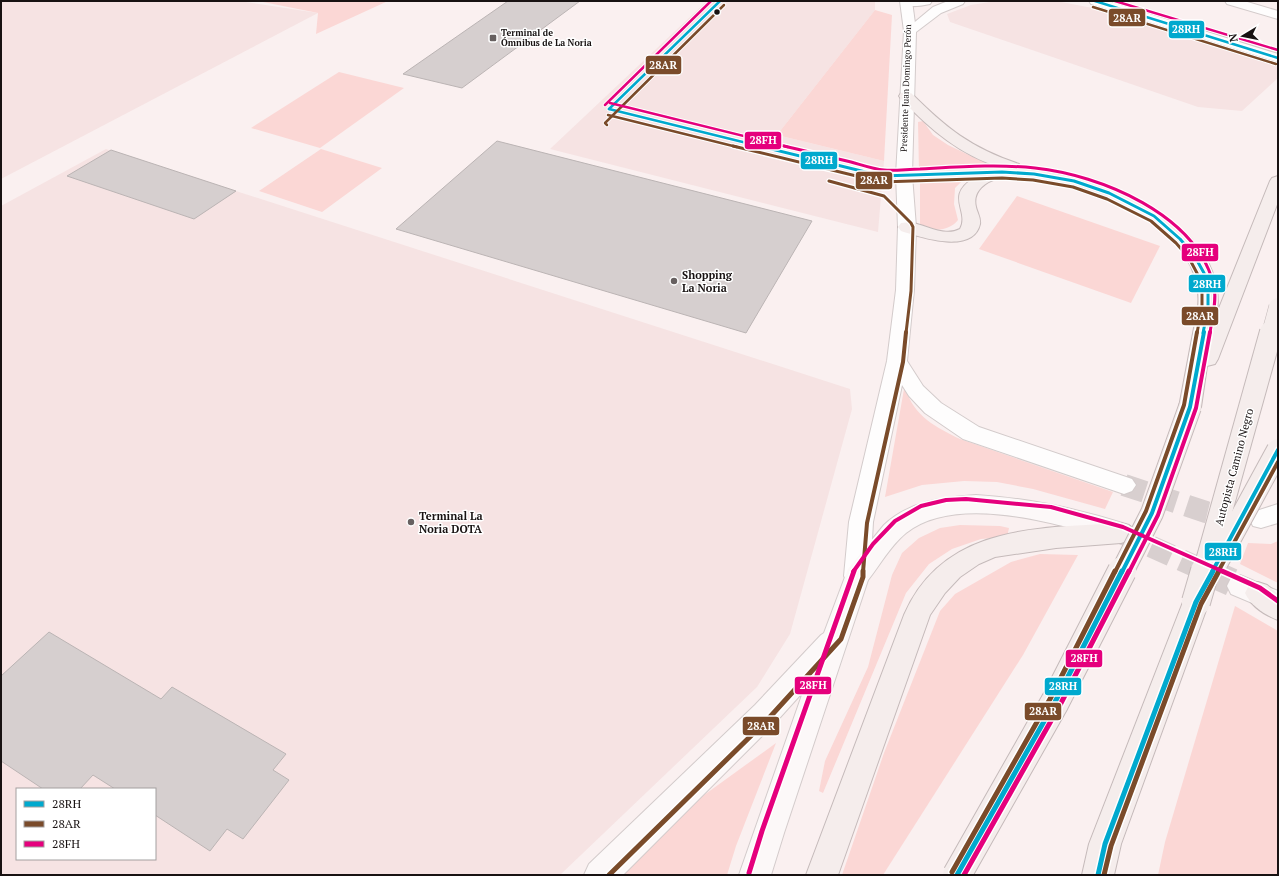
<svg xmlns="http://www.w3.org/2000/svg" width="1279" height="876" font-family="'PT Serif',serif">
<rect width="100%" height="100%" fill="#faf0f0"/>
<!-- built -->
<g fill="#f6e3e3" fill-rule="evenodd">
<path d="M1,1H239L318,13L1,179Z"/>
<path d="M707,1H875V10L777,135L884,161L878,232L550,149Z"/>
<path d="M996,1H1056L1098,9L1278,65V78L1242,111L1198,107L950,22L947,14L971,5Z"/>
<path d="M106,149L850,389L852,409L790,634L757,687L560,875H1V206ZM17,789H155V859H17Z"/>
</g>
<!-- green -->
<g fill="#fbd7d5">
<path d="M258,1H388L316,34L318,13Z"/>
<path d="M875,10L892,15L884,161L777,135Z"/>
<path d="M339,72L404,88L320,148L251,128Z"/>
<path d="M923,121L933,135L948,145L994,167L993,168L919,172L918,122Z"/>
<path d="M321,149L382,168L322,212L259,191Z"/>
<path d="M964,179L955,188L954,204L958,220C948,232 934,231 920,226V183Z"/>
<path d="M1017,196L1160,246L1131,303L979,249Z"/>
<path d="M904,389L906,390C914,416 937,428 960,439L1113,492L1105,509L1033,489L997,482L964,481L922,485L885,497Z"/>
<path d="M960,525L1000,526L1009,528L1007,537L981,539L952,549L929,564L906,593L823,793L819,791L825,761L868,667L892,575L902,553L919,538L940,528Z"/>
<path d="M1278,541V583L1240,564L1248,543L1271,544Z"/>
<path d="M1040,554L1078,555L1023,655L883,875H842L884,753L940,611L955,594L1011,562Z"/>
<path d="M1235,606L1278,631V875H1158L1165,842Z"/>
<path d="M776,743L736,846L727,875H618L700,798Z"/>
</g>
<!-- building -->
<g fill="#d6cfcf" stroke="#bbb4b4">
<path d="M508,1H580L462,88L403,74Z"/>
<path d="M497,141L812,221L746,333L396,229Z"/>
<path d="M111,150L236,191L194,219L67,176Z"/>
<path d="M49,632L161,699L172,687L286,754L273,770L289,780L243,839L227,829L210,851L155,815V789H115L93,775L80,789H43L1,761V676Z"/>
</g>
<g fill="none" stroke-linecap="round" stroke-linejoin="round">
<!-- tertiary-tunnel -->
<path stroke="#d8cfcf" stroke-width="22" stroke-dasharray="22 11" stroke-linecap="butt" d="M1124,485L1206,512L1239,520"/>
<!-- secondary-tunnel-far1 -->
<path stroke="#d8cfcf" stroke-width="22" stroke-dasharray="22 11" stroke-linecap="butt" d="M1121,533L1208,572"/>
<!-- secondary-tunnel -->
<path stroke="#d8cfcf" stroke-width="28" stroke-dasharray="28 14" stroke-linecap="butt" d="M1206,571L1240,586"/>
<!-- minor casing -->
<g stroke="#d3cbcb" stroke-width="2">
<g id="minor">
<path d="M900,1H912L916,31L914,34H906L904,31Z"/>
<path d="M1225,1H1244L1278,11V19L1227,4Z"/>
</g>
</g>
<!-- tertiary casing -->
<g stroke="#d3cbcb" stroke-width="2">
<g id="tertiary">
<path d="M901,1H932L930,4C922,6 910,7 902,5Z"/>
<path d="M948,1H965L963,4L941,13L916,32L912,175L916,227L914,290L907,361L923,386L941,403L979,427L1132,479L1136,485L1132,491L1124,494L963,439L925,413L909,396L902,385L873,522L870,576L866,583L857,587L848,583L844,576L849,522L887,361L896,290L898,227L896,175L904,31L933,7Z"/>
<path d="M1089,1H1108L1278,54V62L1091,4Z"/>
<path d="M1278,504V523L1261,528L1253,526L1249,519L1253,512Z"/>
</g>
</g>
<!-- secondary casing -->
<g stroke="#d3cbcb" stroke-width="2">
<g id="secondary">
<path d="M976,495C1028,498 1079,509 1129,525L1132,532L1129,539L1120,542C1062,525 958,492 906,533C890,546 880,565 868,580L784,833L771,875H739L803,692L775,723L623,875H584L589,864L755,705L821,635L824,633L848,569L884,525C909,501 944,497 976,495Z"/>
<path d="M1240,575L1278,591V614L1231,594L1227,586L1231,578Z"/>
</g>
</g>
<!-- motorway casing -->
<g stroke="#c5baba" stroke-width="2">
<g id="motorway">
<path d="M906,92L911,93C946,128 971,148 1019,164L1021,167L1019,169C1093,173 1229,220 1217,313L1270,181L1272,178L1278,176V202L1218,359L1215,364L1207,366L1201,407L1198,412L1190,415L1182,412L1179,407L1198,307C1206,230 1099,188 1037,181C1026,179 1011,176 1000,178C986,181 972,191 976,207C977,212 981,218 980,224C973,255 920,237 901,231L898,227L901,223C920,219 941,239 960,229C970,211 944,196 974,178L904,180L898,178L896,175L898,172L934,169L1001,168C959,154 932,131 901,99L899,96L901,93Z"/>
<path d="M1121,523L1130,526L1133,533L1130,540L1121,543L1056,548L995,557L979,564L960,577L945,593L930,615L838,875H806L904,615C943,525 1037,528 1121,523Z"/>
<path d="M1258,582L1267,585L1278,594V620C1265,615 1251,606 1245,593L1249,585Z"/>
<path d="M1196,591L1205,594L1209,602L1121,844L1114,875H1082L1089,844L1183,602L1187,594Z"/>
</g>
</g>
<!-- minor -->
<use href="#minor" fill="#fefdfd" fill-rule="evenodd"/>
<!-- tertiary -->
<use href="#tertiary" fill="#fefdfd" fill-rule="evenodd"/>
<!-- secondary -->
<use href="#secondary" fill="#fcf8f8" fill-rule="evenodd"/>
<!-- motorway -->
<use href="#motorway" fill="#f5edec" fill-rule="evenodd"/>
<!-- motorway-bridge-far2 casing -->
<g stroke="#c5baba" stroke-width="19" stroke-linecap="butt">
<path id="motorway-bridge-far2" d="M1271,333L1278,307"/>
</g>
<!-- motorway-bridge-far1 casing -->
<g stroke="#c5baba" stroke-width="24" stroke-linecap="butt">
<g id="motorway-bridge-far1">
<path d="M1217,562L1278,450"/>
<path d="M1122,572L1152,513L1190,407"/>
<path d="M1204,572L1271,332"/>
</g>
</g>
<!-- motorway-bridge casing -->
<g stroke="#c5baba" stroke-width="30" stroke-linecap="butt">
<g id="motorway-bridge">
<path d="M1196,602L1205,571"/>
<path d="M957,875L1055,702L1122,571"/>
</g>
</g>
<!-- motorway-bridge-far2 -->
<use href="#motorway-bridge-far2" stroke="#f5edec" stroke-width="18"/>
<!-- motorway-bridge-far1 -->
<use href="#motorway-bridge-far1" stroke="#f5edec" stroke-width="22"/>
<!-- motorway-bridge -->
<use href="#motorway-bridge" stroke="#f5edec" stroke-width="28"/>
<!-- bus-1-far3 casing -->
<g stroke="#fff" stroke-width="4.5">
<g id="bus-1-far3">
<path d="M1095,1L1278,58"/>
<path d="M609,109L763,147"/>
<path d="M609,109L720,1"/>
</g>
</g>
<!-- bus-1-far2 casing -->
<g stroke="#fff" stroke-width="5.5">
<path id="bus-1-far2" d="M759,146L882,176L1002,172L1034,174L1074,181L1109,193L1154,216L1180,239L1194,255L1204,273L1208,288V308L1203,333"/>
</g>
<!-- bus-1-far1 casing -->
<g stroke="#fff" stroke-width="7">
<g id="bus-1-far1">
<path d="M1122,572L1152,513L1190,407L1204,332"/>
<path d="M1212,572L1278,450"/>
</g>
</g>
<!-- bus-1 casing -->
<g stroke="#fff" stroke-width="8">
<g id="bus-1">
<path d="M957,875L1055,702L1122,571"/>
<path d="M1098,875L1105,844L1196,602L1213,571"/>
</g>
</g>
<!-- bus-2-far3 casing -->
<g stroke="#fff" stroke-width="4.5">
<g id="bus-2-far3">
<path d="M1093,7L1276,64"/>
<path d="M608,115L737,147"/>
<path d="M607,125L605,123L724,5"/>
</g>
</g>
<!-- bus-2-far2 casing -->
<g stroke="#fff" stroke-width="5.5">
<g id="bus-2-far2">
<path d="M733,146L881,182L1002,178L1033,180L1073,187L1107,199L1151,221L1176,243L1189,258L1198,275L1202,289V307L1197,333"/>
<path d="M829,181L884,196L911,223L913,227L911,291L906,333"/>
</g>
</g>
<!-- bus-2-far1 casing -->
<g stroke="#fff" stroke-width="7">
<g id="bus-2-far1">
<path d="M863,572L867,523L903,362L906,332"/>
<path d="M1115,572L1146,511L1184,405L1197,332"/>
<path d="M1218,572L1278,462"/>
</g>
</g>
<!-- bus-2 casing -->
<g stroke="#fff" stroke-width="8">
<g id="bus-2">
<path d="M952,872L1050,699L1115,571"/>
<path d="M609,875L769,718L841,639L863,577V571"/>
<path d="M1104,875L1111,846L1201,604L1219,571"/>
</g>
</g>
<!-- bus-3-far3 casing -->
<g stroke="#fff" stroke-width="4.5">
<g id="bus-3-far3">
<path d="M1115,1L1278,50"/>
<path d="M610,103L788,147"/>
<path d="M605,105L711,1"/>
</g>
</g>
<!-- bus-3-far2 casing -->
<g stroke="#fff" stroke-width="5.5">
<path id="bus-3-far2" d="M784,146C806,151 829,157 851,162C862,165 873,169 884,170C896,171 908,169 920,169C958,167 997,164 1035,168C1100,175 1197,214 1214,286C1217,301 1212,318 1210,333"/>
</g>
<!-- bus-3-far1 casing -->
<g stroke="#fff" stroke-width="7">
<g id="bus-3-far1">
<path d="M853,572L873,544L895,521L921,506L946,500L966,499L1051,507L1123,527L1224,572"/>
<path d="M1129,572L1158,515L1196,408L1210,332"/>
</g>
</g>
<!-- bus-3 casing -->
<g stroke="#fff" stroke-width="8">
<g id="bus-3">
<path d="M1222,571L1260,588L1278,601"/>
<path d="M749,873L762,831L854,571"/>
<path d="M964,875L1060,705L1129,571"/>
</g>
</g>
<!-- bus-1-far3 -->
<use href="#bus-1-far3" stroke="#00a9ce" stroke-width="2.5"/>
<!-- bus-1-far2 -->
<use href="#bus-1-far2" stroke="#00a9ce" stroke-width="3"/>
<!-- bus-1-far1 -->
<use href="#bus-1-far1" stroke="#00a9ce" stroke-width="4"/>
<!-- bus-1 -->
<use href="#bus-1" stroke="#00a9ce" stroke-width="5"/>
<!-- bus-2-far3 -->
<use href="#bus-2-far3" stroke="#7a4b2a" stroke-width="2.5"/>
<!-- bus-2-far2 -->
<use href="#bus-2-far2" stroke="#7a4b2a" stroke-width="3"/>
<!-- bus-2-far1 -->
<use href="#bus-2-far1" stroke="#7a4b2a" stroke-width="4"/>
<!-- bus-2 -->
<use href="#bus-2" stroke="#7a4b2a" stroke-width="5"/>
<!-- bus-3-far3 -->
<use href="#bus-3-far3" stroke="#e5007d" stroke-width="2.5"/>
<!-- bus-3-far2 -->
<use href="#bus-3-far2" stroke="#e5007d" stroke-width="3"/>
<!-- bus-3-far1 -->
<use href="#bus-3-far1" stroke="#e5007d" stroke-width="4"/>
<!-- bus-3 -->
<use href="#bus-3" stroke="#e5007d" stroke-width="5"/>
</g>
<!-- markers -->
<circle fill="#181212" stroke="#fff" stroke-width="1.5" cx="717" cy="12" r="3.5"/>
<g fill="#676060" stroke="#fff" stroke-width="1.5">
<rect x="489" y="34" width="8" height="8" rx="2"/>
<circle cx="674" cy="281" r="4"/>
<circle cx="411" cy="522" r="4"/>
</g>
<g text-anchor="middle" stroke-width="3" stroke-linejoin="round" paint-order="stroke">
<!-- far-poi labels -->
<g font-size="9" font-weight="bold" fill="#181212" stroke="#fff" text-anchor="start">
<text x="501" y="36">Terminal de<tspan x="501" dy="10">Ómnibus de La Noria</tspan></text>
</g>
<!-- far-street labels -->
<g font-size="9" fill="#181212" stroke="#fff">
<text transform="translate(906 88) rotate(-88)" y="3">Presidente Juan Domingo Perón</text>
</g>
<!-- poi labels -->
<g font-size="11" font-weight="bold" fill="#181212" stroke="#fff" text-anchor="start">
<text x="682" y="279">Shopping<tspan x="682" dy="13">La Noria</tspan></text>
<text x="419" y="520">Terminal La<tspan x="419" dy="13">Noria DOTA</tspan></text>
</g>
<!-- street labels -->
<g font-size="11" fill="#181212" stroke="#fff">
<text transform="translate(1234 467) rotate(-75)" y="4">Autopista Camino Negro</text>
</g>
</g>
<g stroke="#fff" stroke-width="1.5">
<rect x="1108" y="8" width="38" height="19" rx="4" fill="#7a4b2a"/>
<rect x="1168" y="20" width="37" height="19" rx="4" fill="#00a9ce"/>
<rect x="645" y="55" width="37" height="20" rx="4" fill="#7a4b2a"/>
<rect x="744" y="131" width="38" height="19" rx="4" fill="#e5007d"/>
<rect x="800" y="151" width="38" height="19" rx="4" fill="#00a9ce"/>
<rect x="855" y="171" width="38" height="19" rx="4" fill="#7a4b2a"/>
<rect x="1181" y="243" width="38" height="19" rx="4" fill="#e5007d"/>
<rect x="1188" y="274" width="38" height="19" rx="4" fill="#00a9ce"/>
<rect x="1181" y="306" width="38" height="20" rx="4" fill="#7a4b2a"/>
<rect x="1204" y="542" width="38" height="19" rx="4" fill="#00a9ce"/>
<rect x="1065" y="649" width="38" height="19" rx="4" fill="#e5007d"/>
<rect x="794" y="676" width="38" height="19" rx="4" fill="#e5007d"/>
<rect x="1044" y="677" width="38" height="19" rx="4" fill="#00a9ce"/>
<rect x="1024" y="702" width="38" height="19" rx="4" fill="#7a4b2a"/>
<rect x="742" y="716" width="38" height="20" rx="4" fill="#7a4b2a"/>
</g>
<g font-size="11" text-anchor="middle" font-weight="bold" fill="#fff">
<text x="1127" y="22">28AR</text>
<text x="1186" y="33">28RH</text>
<text x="663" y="69">28AR</text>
<text x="763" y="144">28FH</text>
<text x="819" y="164">28RH</text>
<text x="874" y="184">28AR</text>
<text x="1200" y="256">28FH</text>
<text x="1207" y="288">28RH</text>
<text x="1200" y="320">28AR</text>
<text x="1223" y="556">28RH</text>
<text x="1084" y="662">28FH</text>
<text x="813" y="689">28FH</text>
<text x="1063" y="690">28RH</text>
<text x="1043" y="715">28AR</text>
<text x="761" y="730">28AR</text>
</g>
<!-- border -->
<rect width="1279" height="876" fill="none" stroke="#181212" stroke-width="4"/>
<!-- legend -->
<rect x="16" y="788" width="140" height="72" fill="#ffffff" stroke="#a3a0a0"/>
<rect x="24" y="801" width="20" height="6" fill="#00a9ce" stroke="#a3a0a0"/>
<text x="52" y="808" font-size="12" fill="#181212">28RH</text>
<rect x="24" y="821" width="20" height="6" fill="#7a4b2a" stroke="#a3a0a0"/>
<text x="52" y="828" font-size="12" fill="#181212">28AR</text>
<rect x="24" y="841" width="20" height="6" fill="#e5007d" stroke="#a3a0a0"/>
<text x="52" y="848" font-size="12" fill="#181212">28FH</text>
<!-- north arrow -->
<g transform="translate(1243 36) rotate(260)" stroke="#ffffff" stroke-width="3" paint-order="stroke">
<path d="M0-3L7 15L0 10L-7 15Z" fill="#181212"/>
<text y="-6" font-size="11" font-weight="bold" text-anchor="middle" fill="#181212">N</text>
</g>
</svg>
